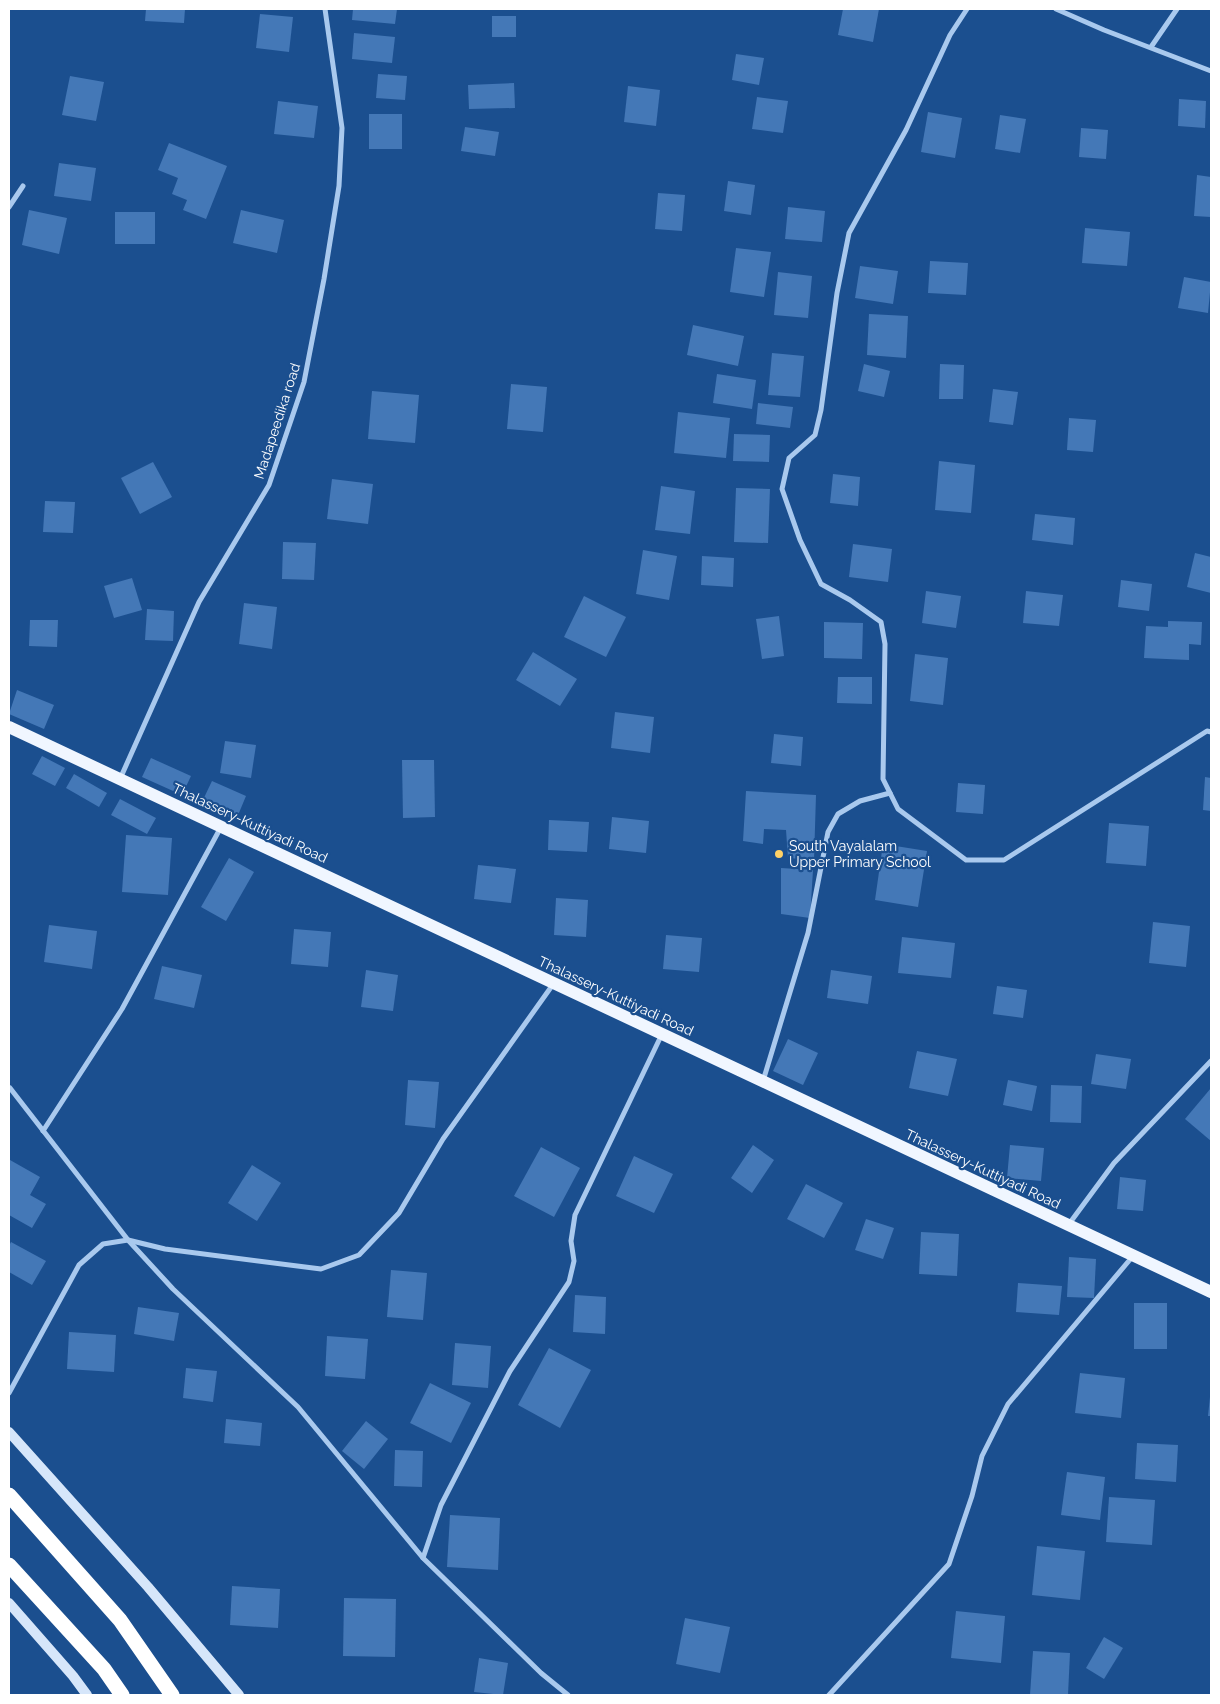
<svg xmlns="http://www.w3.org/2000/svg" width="1220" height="1704" font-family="Raleway,sans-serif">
<rect width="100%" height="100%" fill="#1b4f8f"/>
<!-- building -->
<g fill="#4478b7">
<path d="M146,9H185L184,23L145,21Z"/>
<path d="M353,9H397L395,24L352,20Z"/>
<path d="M843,9H879L873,42L838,35Z"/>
<path d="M260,14L293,17L289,52L256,48Z"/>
<rect x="492" y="16" width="24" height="21"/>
<path d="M354,33L395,37L392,63L352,59Z"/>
<path d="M736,54L764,58L759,85L732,80Z"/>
<path d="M378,74L407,76L405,100L376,98Z"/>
<path d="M70,76L104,82L96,121L62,115Z"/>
<path d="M514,83L515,108L469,109L468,85Z"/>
<path d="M628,86L660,90L656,126L624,122Z"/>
<path d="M757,97L788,101L783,133L752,129Z"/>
<path d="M1179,99L1206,101L1205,128L1178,126Z"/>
<path d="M278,101L318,106L314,138L274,134Z"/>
<path d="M928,112L962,118L955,158L921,152Z"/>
<rect x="369" y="114" width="33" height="35"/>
<path d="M1000,115L1026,119L1020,153L995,149Z"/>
<path d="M465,127L499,132L495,156L461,151Z"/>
<path d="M1081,128L1108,130L1106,159L1079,157Z"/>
<path d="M169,143L227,166L206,219L183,210L187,200L172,194L178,178L158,170Z"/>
<path d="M59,163L96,168L91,201L54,196Z"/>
<path d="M1197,175L1211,177V217L1194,216Z"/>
<path d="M728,181L755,185L751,215L724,211Z"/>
<path d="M658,193L685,195L682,231L655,229Z"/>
<path d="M788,207L825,211L822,242L785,239Z"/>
<path d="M29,210L67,218L59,254L22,245Z"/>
<path d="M241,210L284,220L277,253L233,243Z"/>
<rect x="115" y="212" width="40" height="32"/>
<path d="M1085,228L1130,232L1127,266L1082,263Z"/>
<path d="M736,248L771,252L764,297L730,292Z"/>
<path d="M930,261L968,263L966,295L928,293Z"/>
<path d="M860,266L898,271L893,304L855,298Z"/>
<path d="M778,272L812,276L808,318L774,315Z"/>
<path d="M1184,277L1211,282L1208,313L1178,308Z"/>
<path d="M869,314L908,316L906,358L867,355Z"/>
<path d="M693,325L744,336L738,366L687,355Z"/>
<path d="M772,353L804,356L800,397L768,395Z"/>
<path d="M864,364L890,371L884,397L858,391Z"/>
<path d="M940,364L964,365L963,399H939Z"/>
<path d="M717,374L756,380L752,409L713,403Z"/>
<path d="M511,384L547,387L543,432L507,429Z"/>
<path d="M993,389L1018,392L1013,425L989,422Z"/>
<path d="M372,391L419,395L415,443L368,439Z"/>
<path d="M758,403L793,407L790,428L756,424Z"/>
<path d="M678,412L730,418L726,458L674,453Z"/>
<path d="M1069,418L1096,420L1093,452L1067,450Z"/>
<path d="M734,434L770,435L769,462L733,461Z"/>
<path d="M939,461L975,465L971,513L935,510Z"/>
<path d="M153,462L172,497L140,514L121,478Z"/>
<path d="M833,474L860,477L858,506L830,503Z"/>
<path d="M332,479L373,484L368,524L327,519Z"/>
<path d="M661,486L695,491L690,534L655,530Z"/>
<path d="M736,488L770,489L768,543L734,542Z"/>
<path d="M45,501L75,502L73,533L43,532Z"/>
<path d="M1035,514L1075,518L1073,545L1032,540Z"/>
<path d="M283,542L316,543L314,580L282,579Z"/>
<path d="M853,544L892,549L888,582L849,577Z"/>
<path d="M643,550L677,556L669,600L636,594Z"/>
<path d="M1195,553L1211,557V593L1187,587Z"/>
<path d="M702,556L734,558L733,587L701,585Z"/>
<path d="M132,578L142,610L114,618L104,586Z"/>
<path d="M1121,580L1152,584L1149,611L1118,607Z"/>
<path d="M926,591L961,596L956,628L922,623Z"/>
<path d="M1026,591L1063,595L1059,626L1023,623Z"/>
<path d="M584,596L626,617L606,657L564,637Z"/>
<path d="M244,603L277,607L272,649L239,644Z"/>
<path d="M147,609L174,611L173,641L145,640Z"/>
<path d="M779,616L784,656L762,659L756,619Z"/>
<path d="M30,620H58L57,647L29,646Z"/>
<path d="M1168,621L1202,622L1201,645L1189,644V660L1144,658L1146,626L1168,627Z"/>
<path d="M824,622L863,623L862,659L824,658Z"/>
<path d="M533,652L577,679L560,706L516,680Z"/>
<path d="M915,654L948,658L943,705L910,701Z"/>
<path d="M838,677H872V704L837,703Z"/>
<path d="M17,690L54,705L44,729L9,714Z"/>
<path d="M615,712L654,717L650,753L611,748Z"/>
<path d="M774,734L803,737L801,766L771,763Z"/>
<path d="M225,741L256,745L251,778L220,773Z"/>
<path d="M42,756L65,768L55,786L32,774Z"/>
<path d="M151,758L191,776L182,795L142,777Z"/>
<path d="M402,760H434L435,817L403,818Z"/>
<path d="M74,774L107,793L99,807L66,788Z"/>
<path d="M1205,777L1211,778V811L1203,810Z"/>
<path d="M212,781L246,796L236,820L201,804Z"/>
<path d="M958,783L985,785L983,814L956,812Z"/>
<path d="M746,791L816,795L814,860L788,858L786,830L764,829L763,844L743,841Z"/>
<path d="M120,799L156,818L147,834L111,815Z"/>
<path d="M612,817L649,821L646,853L609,849Z"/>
<path d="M549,820L589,822L587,852L548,850Z"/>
<path d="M1109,823L1149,826L1146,866L1106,863Z"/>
<path d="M126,835L172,838L168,895L122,892Z"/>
<path d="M883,844L927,851L918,907L875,900Z"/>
<path d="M229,858L254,872L226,921L201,907Z"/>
<path d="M478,865L516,869L511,903L474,899Z"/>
<path d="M781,868L813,870L810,918L781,914Z"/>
<path d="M556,898L588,900L586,937L554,935Z"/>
<path d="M1153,922L1190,926L1186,967L1149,963Z"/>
<path d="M49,925L97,931L92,969L44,962Z"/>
<path d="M294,929L331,932L328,967L291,964Z"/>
<path d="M666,935L702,938L699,972L663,969Z"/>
<path d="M902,937L955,943L951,978L898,973Z"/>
<path d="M162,966L202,975L194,1008L154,999Z"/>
<path d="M366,970L398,975L393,1011L361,1007Z"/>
<path d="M831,970L872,976L868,1004L827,998Z"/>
<path d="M997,986L1027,990L1023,1018L993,1014Z"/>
<path d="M788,1039L818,1053L803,1085L773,1071Z"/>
<path d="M917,1051L957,1059L948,1096L909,1088Z"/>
<path d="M1096,1054L1131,1059L1126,1089L1091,1084Z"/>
<path d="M408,1080L439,1082L435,1128L405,1125Z"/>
<path d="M1008,1080L1037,1086L1032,1111L1003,1105Z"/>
<path d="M1051,1085L1082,1086L1081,1123L1050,1122Z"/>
<path d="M1211,1088V1141L1185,1119Z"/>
<path d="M753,1145L774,1160L752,1193L731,1178Z"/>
<path d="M1010,1145L1044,1148L1041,1181L1007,1178Z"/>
<path d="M541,1147L580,1168L554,1217L514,1196Z"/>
<path d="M634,1156L673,1174L654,1213L616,1196Z"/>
<path d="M10,1160L40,1177L30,1195L46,1204L32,1228L9,1215Z"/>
<path d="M252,1165L281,1183L257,1221L228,1203Z"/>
<path d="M1120,1177L1146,1180L1143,1211L1117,1209Z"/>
<path d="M806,1184L843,1203L824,1238L787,1219Z"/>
<path d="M866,1219L894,1228L883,1259L855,1250Z"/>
<path d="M921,1232L959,1234L957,1276L919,1274Z"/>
<path d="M11,1242L46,1261L32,1285L9,1272V1246Z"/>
<path d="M1069,1257L1096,1259L1094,1298L1067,1297Z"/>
<path d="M391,1270L427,1273L423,1320L387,1317Z"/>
<path d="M1018,1283L1062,1286L1059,1315L1016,1312Z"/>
<path d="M575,1295L606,1297L605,1334L573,1332Z"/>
<rect x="1134" y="1303" width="33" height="46"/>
<path d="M138,1307L179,1313L174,1341L134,1334Z"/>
<path d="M69,1332L116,1335L114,1372L67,1369Z"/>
<path d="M327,1336L368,1339L365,1379L325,1376Z"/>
<path d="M455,1343L491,1346L488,1388L452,1385Z"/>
<path d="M549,1348L591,1370L560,1428L518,1405Z"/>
<path d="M186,1368L217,1371L213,1402L183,1398Z"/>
<path d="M1080,1373L1125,1378L1121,1418L1075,1413Z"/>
<path d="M430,1383L471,1403L451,1443L410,1423Z"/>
<path d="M1210,1397H1211V1416H1208Z"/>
<path d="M226,1419L262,1423L260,1446L224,1443Z"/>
<path d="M366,1421L388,1439L364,1469L342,1451Z"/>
<path d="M1137,1443L1178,1445L1176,1482L1135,1479Z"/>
<path d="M395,1450L423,1451L422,1487L394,1486Z"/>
<path d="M1067,1472L1105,1477L1100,1520L1061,1515Z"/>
<path d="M1109,1497L1155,1500L1152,1545L1106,1542Z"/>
<path d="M450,1515L500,1518L498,1570L447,1567Z"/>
<path d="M1037,1546L1085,1551L1080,1600L1032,1595Z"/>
<path d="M232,1586L280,1589L278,1628L230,1625Z"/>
<path d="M344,1598L396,1599L395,1657L343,1656Z"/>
<path d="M956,1611L1005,1616L1001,1663L951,1658Z"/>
<path d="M685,1618L730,1627L720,1673L676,1664Z"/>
<path d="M1104,1637L1123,1648L1104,1679L1086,1668Z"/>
<path d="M1033,1651L1070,1653L1068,1695H1030Z"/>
<path d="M479,1658L508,1663L503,1695L474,1692Z"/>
</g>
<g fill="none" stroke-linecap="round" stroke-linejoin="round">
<!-- street -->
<g stroke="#a9c9ee" stroke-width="5">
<path d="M967,9L950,35L906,130L849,233L837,293L821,410L815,435L789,458L782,489L800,540L821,584L850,600L881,622L885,644L883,779L898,809L966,860H1004L1207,731L1211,732"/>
<path d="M1056,9L1104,30L1211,71"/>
<path d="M1151,47L1177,9"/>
<path d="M9,207L23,186"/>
<path d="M120,779L199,602L269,485L304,382L324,279L339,186L342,128L325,9"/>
<path d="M763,1081L808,933L828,832L838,814L860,801L890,793"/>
<path d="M10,1088L128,1240L173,1289L298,1407L423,1558L541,1673L568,1695"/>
<path d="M43,1131L122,1009L221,827"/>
<path d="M1069,1224L1114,1163L1211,1061"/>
<path d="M9,1393L79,1265L103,1244L128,1240L165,1249L321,1269L359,1255L399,1213L443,1139L554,983"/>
<path d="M423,1558L441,1505L510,1371L569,1282L574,1261L571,1241L575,1215L662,1034"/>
<path d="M829,1695L949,1564L972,1496L982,1456L1008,1404L1133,1256"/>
</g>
<!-- secondary -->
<g stroke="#d6e6fa" stroke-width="10">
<path d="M9,1432L148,1587L239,1695"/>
<path d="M9,1603L73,1676L87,1695"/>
</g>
<!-- primary -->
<path stroke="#f0f6ff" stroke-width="12" d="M9,727L1211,1292"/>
<!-- highway -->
<g stroke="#fff" stroke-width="15">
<path d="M9,1495L120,1620L172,1695"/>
<path d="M9,1565L104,1669L122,1695"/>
</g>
</g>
<!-- markers -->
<circle fill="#ffd166" stroke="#1b4f8f" stroke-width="2" cx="779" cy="854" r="5"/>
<g text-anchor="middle" stroke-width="4.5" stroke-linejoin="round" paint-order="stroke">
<!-- street labels -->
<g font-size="14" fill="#fff" stroke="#1b4f8f">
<text transform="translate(277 421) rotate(-72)" y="5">Madapeedika road</text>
<text transform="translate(250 823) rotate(25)" y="5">Thalassery-Kuttiyadi Road</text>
<text transform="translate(616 996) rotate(25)" y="5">Thalassery-Kuttiyadi Road</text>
<text transform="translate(983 1169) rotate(25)" y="5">Thalassery-Kuttiyadi Road</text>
</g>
<!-- poi labels -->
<g font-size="14" fill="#fff" stroke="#1b4f8f" text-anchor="start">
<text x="789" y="851">South Vayalalam<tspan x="789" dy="16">Upper Primary School</tspan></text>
</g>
</g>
<!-- border -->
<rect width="1220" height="1704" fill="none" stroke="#ffffff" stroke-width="20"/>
</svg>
